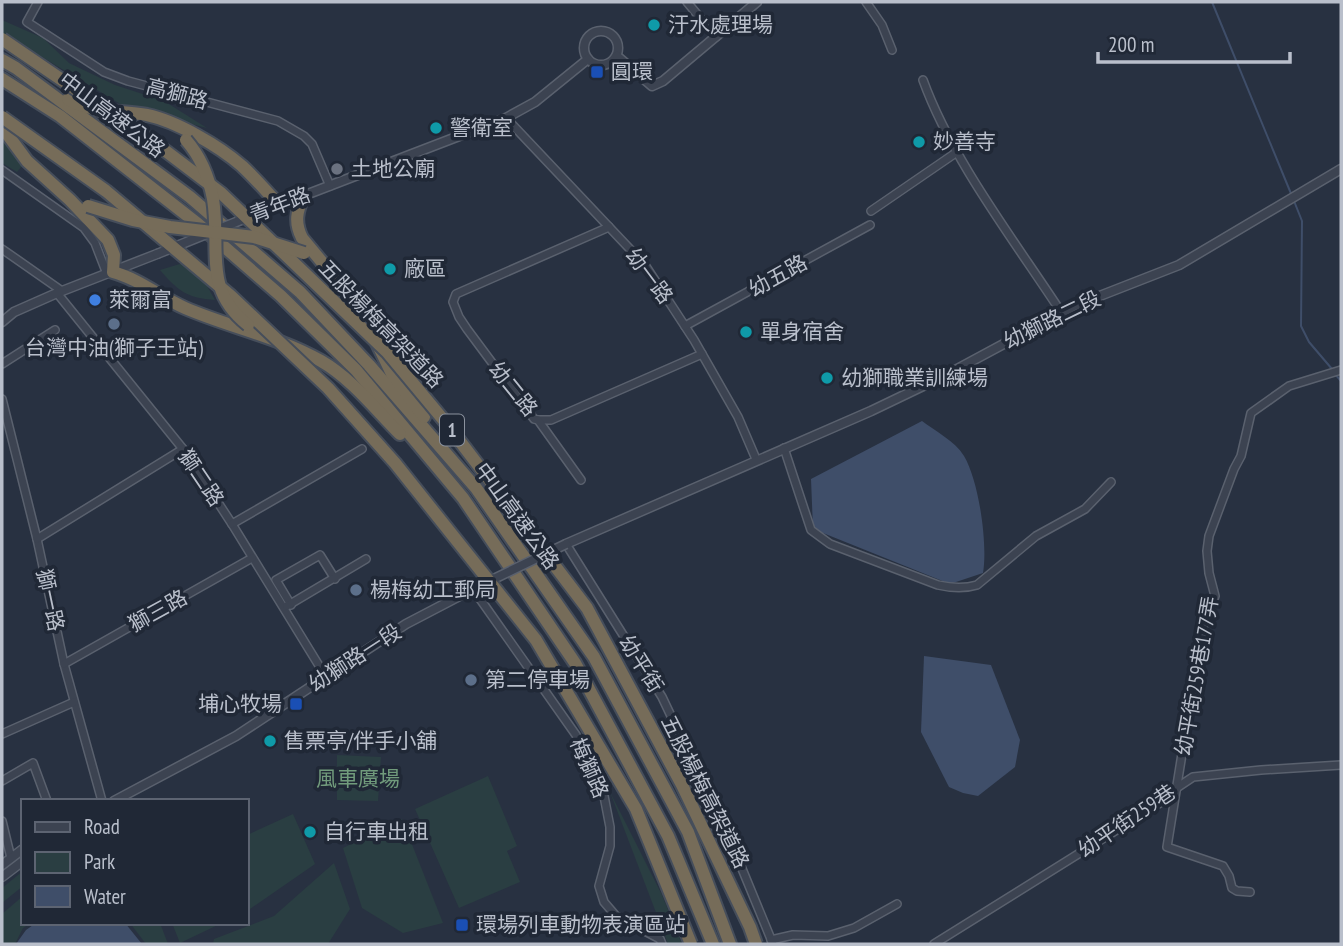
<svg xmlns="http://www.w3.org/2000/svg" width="1343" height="946" font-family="'PT Sans Narrow','Noto Sans TC',sans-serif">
<rect width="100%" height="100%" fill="#283141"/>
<!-- green -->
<g fill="#2a3e42">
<path d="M2,20L43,38L69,63L115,85L164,101L207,128L127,108L2,33Z"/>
<path d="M2,140L22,166L17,172L2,163Z"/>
<path d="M183,263L202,277L215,300C187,298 178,291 160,270Z"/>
<path d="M337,755L381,757L378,801L337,800Z"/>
<path d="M488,776L517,846L507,851L520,882L459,908L415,809Z"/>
<path d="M610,792L662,895L682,944H668Z"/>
<path d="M293,814L315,864L247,911V835Z"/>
<path d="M402,819L443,923L403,933L362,908L343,848Z"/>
<path d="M334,863L350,909L328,944H213L214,939L274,916Z"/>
<path d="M23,871V886L2,903V888Z"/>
<path d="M23,896V923H31L23,928L15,944H2V914Z"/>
<path d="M130,923H160L168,944H146Z"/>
<path d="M172,923H222L180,943Z"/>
</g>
<!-- water -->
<g fill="#3f4e69">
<path d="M922,421C935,431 955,441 964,456C979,481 988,545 983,573L950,584L813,529L811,479Z"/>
<path d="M924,656L991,665L1020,740L1015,767L978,796L963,793L949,787L921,732Z"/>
<path d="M36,923H125L142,944H16L26,930Z"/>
</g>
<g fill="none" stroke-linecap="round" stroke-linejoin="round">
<!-- stream -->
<g stroke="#3f4e69" stroke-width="2">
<path d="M1212,2L1292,196"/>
<path d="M1294,201L1302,221L1301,326L1309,342L1332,369"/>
<path d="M1335,374L1341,381"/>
</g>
<!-- minor casing -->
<g stroke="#5a616e" stroke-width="10">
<g id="minor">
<path d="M38,2L27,22L104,72L128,81L278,121L304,136L312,144L330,186"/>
<path d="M687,2L716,37"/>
<path d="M866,2L882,25L892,50"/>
<path d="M923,80C952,160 1014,240 1061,312"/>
<path d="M506,118L645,265L694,340L738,417L756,459"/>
<path d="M2,170L84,228L95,243L107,274"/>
<path d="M871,211L957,152"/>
<path d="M2,249L62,291"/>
<path d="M57,293L183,449L232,524L326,677"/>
<path d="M685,326L870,225"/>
<path d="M2,364L55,330"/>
<path d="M2,399L37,539L64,664L102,801"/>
<path d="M538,420H551L702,354"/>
<path d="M784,448L811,530L830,544L938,585C951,588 964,589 977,585L1036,536L1085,509L1111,482"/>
<path d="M581,480L538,420L534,419L467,329L459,317L453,302L456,294L609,227"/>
<path d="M232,524L362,449"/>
<path d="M37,539L183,449"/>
<path d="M566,544L662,697L731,842L773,944"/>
<path d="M473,589L576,735L604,796L610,827V846L599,886L604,902L616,916L660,939L662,944"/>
<path d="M291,605L276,580L320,555L335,579"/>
<path d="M287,606L366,559"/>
<path d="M64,664L252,558"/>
<path d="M2,734L74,702"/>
<path d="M2,781L33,763L47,801"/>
<path d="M2,821L11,858"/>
<path d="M1250,892L1237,891L1232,888L1229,876L1223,866L1167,847L1202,630L1215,596L1209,573L1207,551L1209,536L1234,469L1241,456L1251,413L1289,386L1341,370"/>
<path d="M771,940L793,935L828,936L854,928L897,904"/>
<path d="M934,944L1171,796L1178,787L1193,777L1261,770L1341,765"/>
</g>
</g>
<!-- tertiary casing -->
<g stroke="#5a616e" stroke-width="11">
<g id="tertiary">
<circle cx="601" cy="48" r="17"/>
<path d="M617,56L652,86L663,81L757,2"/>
<path d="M256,214L506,118L535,102L588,59"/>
<path d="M2,322L14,312L57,293L157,254"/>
<path d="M566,544L871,411L946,375L1074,306L1179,265L1341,169"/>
<path d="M114,801L236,736L406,624L473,589"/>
<path d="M2,865L23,849"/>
<path d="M2,877L23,861"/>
</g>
</g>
<!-- motorway casing -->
<g stroke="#464e5b" stroke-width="16">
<g id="motorway">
<path d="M2,60L16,68L190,197L300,292L369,365L476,488L594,657L688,832L730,944"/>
<path d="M2,79L60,116L198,224L281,296L356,370L463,498L575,663L668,836L713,944"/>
<path d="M68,99C93,114 119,110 147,115C176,121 219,146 242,166C255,178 267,192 279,205"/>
<path d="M2,127L27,161L70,200L108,240L114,255L113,272C139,279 160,297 185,308C229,327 279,337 321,361C351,378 376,410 400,434"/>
<path d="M303,196C297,212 294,222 302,238L360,308L392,374L424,417"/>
</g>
</g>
<!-- minor -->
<use href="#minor" stroke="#3c4351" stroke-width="7"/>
<!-- tertiary -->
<use href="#tertiary" stroke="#3c4351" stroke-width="8"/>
<!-- motorway -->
<use href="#motorway" stroke="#766c59" stroke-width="12"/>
<!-- tertiary-bridge casing -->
<g stroke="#5a616e" stroke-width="11" stroke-linecap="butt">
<g id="tertiary-bridge">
<path d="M157,254L256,214"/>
<path d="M473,589L566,544"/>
</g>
</g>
<!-- motorway-bridge casing -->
<g stroke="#464e5b" stroke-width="16" stroke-linecap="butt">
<g id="motorway-bridge">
<path d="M2,39L163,149L221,193L387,352L446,423L587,608L682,785L750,927L756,944"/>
<path d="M2,117L106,191L231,296L328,388L395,463L536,640L636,809L691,944"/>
<path d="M186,140C200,156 209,178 213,199C221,248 202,289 248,325"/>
<path d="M88,206L133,220L170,227L254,237L304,253"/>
</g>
</g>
<!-- tertiary-bridge -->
<use href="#tertiary-bridge" stroke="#3c4351" stroke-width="8"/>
<!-- motorway-bridge -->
<use href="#motorway-bridge" stroke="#766c59" stroke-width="12"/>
</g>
<!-- markers -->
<g fill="#0f9aa8" stroke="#202836" stroke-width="2.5">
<circle cx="654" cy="25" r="7"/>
<circle cx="436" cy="128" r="7"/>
<circle cx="919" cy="142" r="7"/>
<circle cx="390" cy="269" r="7"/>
<circle cx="746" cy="332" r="7"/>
<circle cx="827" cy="378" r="7"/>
<circle cx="270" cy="741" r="7"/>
<circle cx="310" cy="832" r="7"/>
</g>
<g fill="#1a4fb4" stroke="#202836" stroke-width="2.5">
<rect x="590" y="65" width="14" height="14" rx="3.5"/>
<rect x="289" y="697" width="14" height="14" rx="3.5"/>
<rect x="455" y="918" width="14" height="14" rx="3.5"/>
</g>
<circle fill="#6b7280" stroke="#202836" stroke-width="2.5" cx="337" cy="169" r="7"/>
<circle fill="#3f7fe0" stroke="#202836" stroke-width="2.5" cx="95" cy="300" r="7"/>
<g fill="#5c6f8a" stroke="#202836" stroke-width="2.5">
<circle cx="114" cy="324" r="7"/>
<circle cx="356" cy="590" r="7"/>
<circle cx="471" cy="680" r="7"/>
</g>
<g text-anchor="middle" stroke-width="7" stroke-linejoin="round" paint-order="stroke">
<!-- shield labels -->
<rect fill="#202836" stroke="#8b929e" stroke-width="2" x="440" y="414.5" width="24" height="31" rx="5"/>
<g font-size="19" font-weight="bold" fill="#b9bfcb">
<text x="452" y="437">1</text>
</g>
<!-- poi labels -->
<g font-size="21" fill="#b9bfcb" stroke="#202836" text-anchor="start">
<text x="668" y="32">汙水處理場</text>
<text x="611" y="79">圓環</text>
<text x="450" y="135">警衛室</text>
<text x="933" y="149">妙善寺</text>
<text x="351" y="176">土地公廟</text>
<text x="404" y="276">廠區</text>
<text x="109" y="307">萊爾富</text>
<text x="760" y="339">單身宿舍</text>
<text x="114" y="355" text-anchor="middle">台灣中油(獅子王站)</text>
<text x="841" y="385">幼獅職業訓練場</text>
<text x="370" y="597">楊梅幼工郵局</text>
<text x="485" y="687">第二停車場</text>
<text x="282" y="711" text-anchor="end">埔心牧場</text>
<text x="284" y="748">售票亭/伴手小舖</text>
<text x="324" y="839">自行車出租</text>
<text x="476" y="932">環場列車動物表演區站</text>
</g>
<!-- street labels -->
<g font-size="21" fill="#b9bfcb" stroke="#202836">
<text transform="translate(177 94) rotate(15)" y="7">高獅路</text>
<text transform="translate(112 115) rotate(37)" y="7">中山高速公路</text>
<text transform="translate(280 205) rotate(-21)" y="7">青年路</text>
<text transform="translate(649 276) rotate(53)" y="7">幼一路</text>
<text transform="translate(778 276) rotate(-29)" y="7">幼五路</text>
<text transform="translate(1052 320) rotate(-26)" y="7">幼獅路二段</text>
<text transform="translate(381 324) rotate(46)" y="7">五股楊梅高架道路</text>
<text transform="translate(513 389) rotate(51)" y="7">幼二路</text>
<text transform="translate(201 478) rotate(56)" y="7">獅二路</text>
<text transform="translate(517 516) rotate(54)" y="7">中山高速公路</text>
<text transform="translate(50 600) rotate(78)" y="7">獅一路</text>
<text transform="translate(158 611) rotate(-29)" y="7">獅三路</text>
<text transform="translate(355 658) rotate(-33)" y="7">幼獅路一段</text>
<text transform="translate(641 664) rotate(58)" y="7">幼平街</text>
<text transform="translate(1197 676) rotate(-80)" y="7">幼平街259巷177弄</text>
<text transform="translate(589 768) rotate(66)" y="7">梅獅路</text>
<text transform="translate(705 792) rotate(63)" y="7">五股楊梅高架道路</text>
<text transform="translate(1127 821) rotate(-34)" y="7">幼平街259巷</text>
</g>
<!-- park labels -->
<g font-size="21" fill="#719b7c" stroke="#202836">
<text x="358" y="786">風車廣場</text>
</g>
</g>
<!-- border -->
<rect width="1343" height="946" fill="none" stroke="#b9bfcb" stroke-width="7"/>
<!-- legend -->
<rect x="21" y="799" width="228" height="126" fill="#202836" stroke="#5d6472" stroke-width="2"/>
<rect x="35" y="822" width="35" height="10" fill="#3c4351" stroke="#5d6472" stroke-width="2"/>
<text x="84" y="834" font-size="21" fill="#b9bfcb">Road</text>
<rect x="35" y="852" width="35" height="21" fill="#2a3e42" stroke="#5d6472" stroke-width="2"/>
<text x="84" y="869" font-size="21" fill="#b9bfcb">Park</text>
<rect x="35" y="886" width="35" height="21" fill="#3f4e69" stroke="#5d6472" stroke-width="2"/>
<text x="84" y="904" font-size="21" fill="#b9bfcb">Water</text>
<!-- scale -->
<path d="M1098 52v10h192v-10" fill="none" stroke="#b9bfcb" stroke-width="3.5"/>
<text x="1108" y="52" font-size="21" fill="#b9bfcb" stroke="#202836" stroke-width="5" paint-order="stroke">200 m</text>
</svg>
